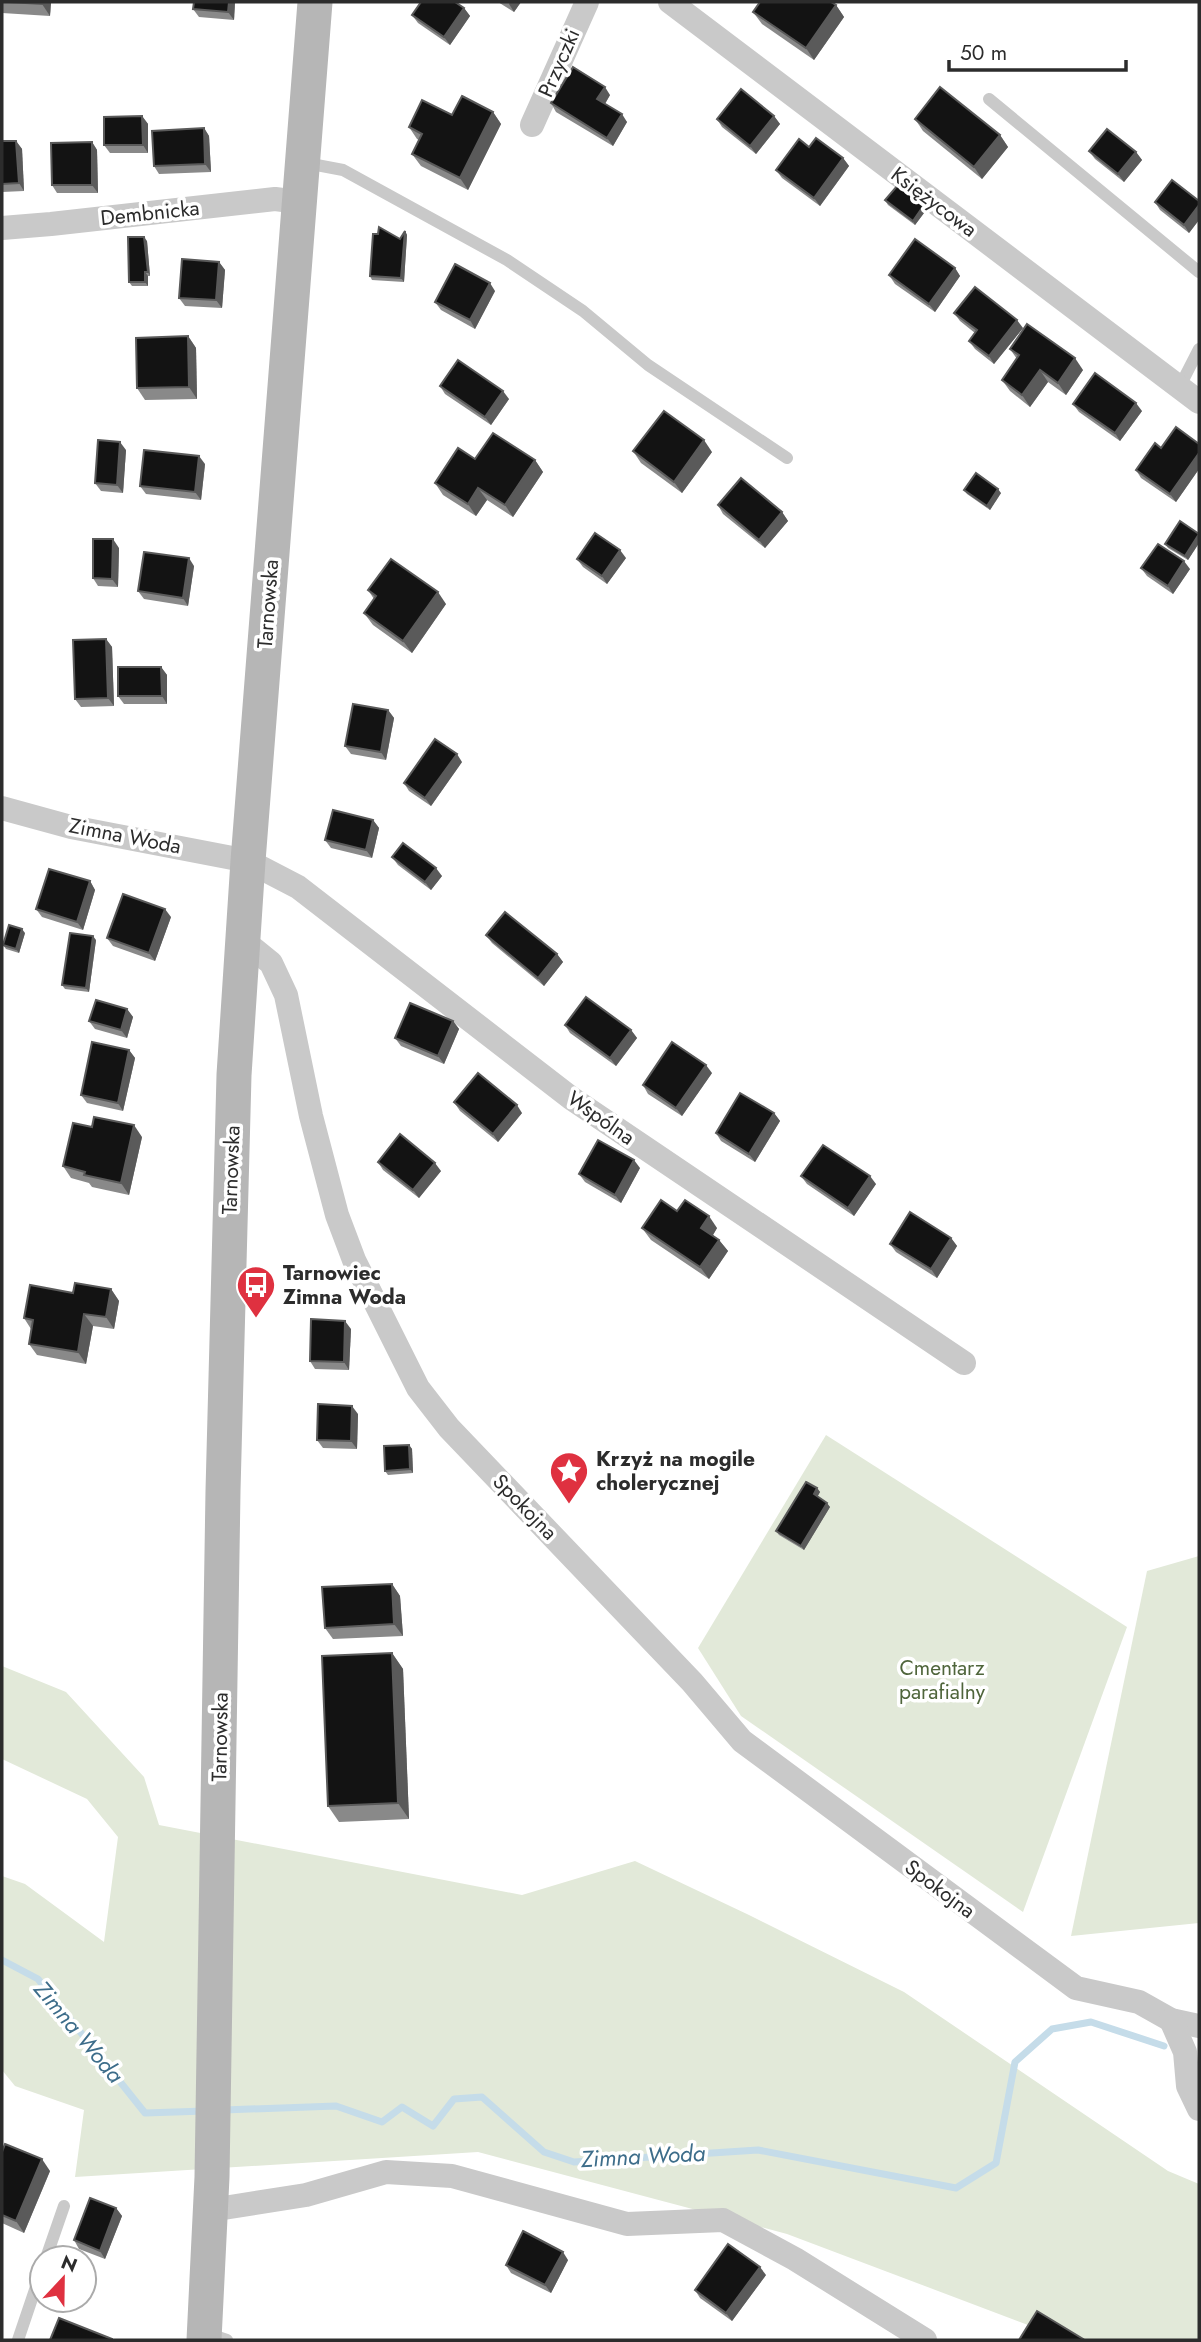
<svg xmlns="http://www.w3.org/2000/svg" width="1201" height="2342" font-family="Jost,sans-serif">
<rect width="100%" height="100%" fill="#fff"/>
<!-- green -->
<g fill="#e2e9d9">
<path d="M826,1435L1127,1627L1023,1912L741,1716L698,1648Z"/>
<path d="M1199,1556V1923L1071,1936L1147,1571Z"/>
<path d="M2,1666L66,1692L144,1777L159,1825L522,1895L635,1861L749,1915L904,1992L1168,2171L1199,2184V2340H1068L787,2234L478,2152L75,2177L84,2110L15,2086L2,2070V1876L25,1884L104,1942L118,1837L87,1799L2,1759Z"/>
</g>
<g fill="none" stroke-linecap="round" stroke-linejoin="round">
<!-- stream -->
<g stroke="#c5dce9" stroke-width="7">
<path d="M2,1960L38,1979L145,2113L205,2111"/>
<path d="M224,2110L336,2106L382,2122L402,2107L433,2126L454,2099L482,2097L544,2152L574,2162L758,2150L956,2188L996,2163L1015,2062L1052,2029L1091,2022L1164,2046"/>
</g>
<!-- service -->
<g stroke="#c9c9c9" stroke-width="12">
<path d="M989,99L1199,272"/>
<path d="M306,163L343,170L507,260L583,311L648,365L787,458"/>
<path d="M1179,388L1199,349"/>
<path d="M46,2258L64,2206"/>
<path d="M206,2333L227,2340"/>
<path d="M18,2340L42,2269"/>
</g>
<!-- minor -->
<g stroke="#c9c9c9" stroke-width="24">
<path d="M670,2L1199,402"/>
<path d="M532,125L587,2"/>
<path d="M2,228L51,224L275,199L299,202"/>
<path d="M2,808L71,827L248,861L298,887L571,1098L964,1363"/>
<path d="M242,945L255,950L271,963L286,995L311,1116L337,1215L354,1260L418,1388L449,1428L692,1682L742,1741L1076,1988L1139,2002L1171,2020L1199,2026"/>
<path d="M1171,2020L1185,2052L1188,2086L1199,2109"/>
<path d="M211,2210L306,2195L386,2172L452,2176L627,2224L723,2220L795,2259L925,2340"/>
</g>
<!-- secondary -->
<path stroke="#b6b6b6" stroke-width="35" d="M204,2340L212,2177L223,1491L234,1075L248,861L315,2"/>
</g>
<!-- wall -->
<g fill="#898989">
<path d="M2,2H51L50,16L2,13Z"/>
<path d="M194,2H235L234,20L199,17L193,9Z"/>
<path d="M498,2H521L514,12Z"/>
<path d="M836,5L844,17L814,60L762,24L753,12Z"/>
<path d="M464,8L470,16L450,45L418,23L412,15Z"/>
<path d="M610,95L605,104L627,122L613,146L556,112L551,103Z"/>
<path d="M493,112L501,124L468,190L421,166L412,154L419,140L417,139L409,127Z"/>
<path d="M142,116L148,124V153H110L104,145Z"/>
<path d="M774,116L780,124L756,154L722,127L717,119Z"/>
<path d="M915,119L1000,135L1008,147L982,179L923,131Z"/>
<path d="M204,128L209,136L211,172L159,174L154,166Z"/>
<path d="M2,141H16L22,149L24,191L2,192Z"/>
<path d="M92,142L97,150L98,193H57L52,185Z"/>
<path d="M809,147L843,158L849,166L820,206L782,178L776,170Z"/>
<path d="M1089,151L1136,152L1142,160L1124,182L1095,159Z"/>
<path d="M885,200L927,209L915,225L888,205Z"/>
<path d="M1199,201V220L1189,233L1160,210L1155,202Z"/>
<path d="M405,231L407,235L404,282L372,280L370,276L400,239Z"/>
<path d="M147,241L150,276H148V286H132L129,282Z"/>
<path d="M219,262L225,270L222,308L185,306L179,298Z"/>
<path d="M955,268L960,276L935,312L895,284L889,275Z"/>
<path d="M495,291L475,329L441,310L435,302Z"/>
<path d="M954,313L1023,328L994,364L975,349L969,341L975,333L960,321Z"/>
<path d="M188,336L196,348L197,399L145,400L137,388Z"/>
<path d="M1010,349L1083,370L1066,395L1048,382L1030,407L1010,391L1002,380L1017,359Z"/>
<path d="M440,386L509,399L491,425L445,394Z"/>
<path d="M1073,404L1142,411L1120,441L1079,412Z"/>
<path d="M1199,444V469L1176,502L1141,478L1136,470L1161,448Z"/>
<path d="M126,450L123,493L101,491L95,483Z"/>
<path d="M633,451L712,452L682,493L641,463Z"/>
<path d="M475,459L535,460L543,472L513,517L487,500L476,516L443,495L435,483Z"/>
<path d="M205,464L201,500L146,494L140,486Z"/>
<path d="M964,490L1001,493L990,510L967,494Z"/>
<path d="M718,505L782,512L788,521L765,548L723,514Z"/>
<path d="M1199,534V543L1188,560L1168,548L1165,544Z"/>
<path d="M119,548L118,587L98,586L93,578Z"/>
<path d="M626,558L607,584L583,567L577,559Z"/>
<path d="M194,566L188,606L144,599L138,591Z"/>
<path d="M1141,568L1190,569L1173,594L1147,576Z"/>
<path d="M368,590L446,604L412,653L373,625L364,613L374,599Z"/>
<path d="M106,639L112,647L114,706L81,707L75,699Z"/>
<path d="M161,667L167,675V704H124L118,696Z"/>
<path d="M388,710L394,718L386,760L351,754L345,746Z"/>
<path d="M462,762L431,806L409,791L404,783Z"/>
<path d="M373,820L379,828L372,858L331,848L325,840Z"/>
<path d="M392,857L442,876L431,890L398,865Z"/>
<path d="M90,881L95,890L83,930L42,917L36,909Z"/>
<path d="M171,917L155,961L113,946L107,938Z"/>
<path d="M25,933L19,953L6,949L3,945Z"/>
<path d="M486,935L557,954L563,962L544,986L492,943Z"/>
<path d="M96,940L89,992L65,989L62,985Z"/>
<path d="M127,1009L133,1017L127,1038L95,1029L89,1021Z"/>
<path d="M453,1021L459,1029L444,1064L401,1046L395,1038Z"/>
<path d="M565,1025L631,1030L637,1038L616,1066L570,1033Z"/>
<path d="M129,1050L135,1058L123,1111L87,1103L81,1095Z"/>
<path d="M712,1073L682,1116L648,1094L643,1085Z"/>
<path d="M454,1102L522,1113L498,1142L460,1111Z"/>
<path d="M774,1113L780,1121L755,1162L721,1141L716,1133Z"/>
<path d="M142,1137L129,1195L92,1187L89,1183L71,1178L63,1166Z"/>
<path d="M378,1162L441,1171L419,1198L383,1170Z"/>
<path d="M640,1168L621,1203L585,1182L579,1174Z"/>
<path d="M801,1176L876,1184L854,1216L807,1184Z"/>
<path d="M677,1211L717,1228L713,1235L719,1240L728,1251L709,1279L651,1240L642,1228Z"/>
<path d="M951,1238L957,1246L937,1278L896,1252L890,1244Z"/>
<path d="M111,1289L119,1301L114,1329L93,1326L86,1364L37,1355L29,1344L31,1329L24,1318L73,1293Z"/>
<path d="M351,1329L349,1370L315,1369L310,1361Z"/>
<path d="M358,1414L357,1449L323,1448L317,1440Z"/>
<path d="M409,1445L412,1449L413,1473L388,1475L385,1471Z"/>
<path d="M817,1488L820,1492L817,1497L830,1507L804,1550L779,1535L776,1531Z"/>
<path d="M392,1584L400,1596L403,1636L333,1639L325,1628Z"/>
<path d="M392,1653L403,1669L409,1819L339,1822L328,1806Z"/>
<path d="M2,2152L50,2171L24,2233L2,2223Z"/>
<path d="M116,2208L122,2216L105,2259L79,2249L74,2240Z"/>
<path d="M568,2260L551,2293L511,2273L506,2265Z"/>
<path d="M766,2275L732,2321L700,2298L695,2290Z"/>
</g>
<!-- shaded-wall -->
<g fill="#5a5a5a">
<path d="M42,2H51L50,16L42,4Z"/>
<path d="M229,2H235L234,20L228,12Z"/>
<path d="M510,2H521L514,12L509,4Z"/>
<path d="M836,5L844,17L814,60L806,48Z"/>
<path d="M464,8L470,16L450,45L444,37Z"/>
<path d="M605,87L610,95L603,107L597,99Z"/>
<path d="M493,112L501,124L468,190L460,178Z"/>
<path d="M622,114L627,122L613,146L607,138Z"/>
<path d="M142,116L148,124V153L143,145Z"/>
<path d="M774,116L780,124L756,154L750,146Z"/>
<path d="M204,128L209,136L211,172L205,164Z"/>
<path d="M1000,135L1008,147L982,179L974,167Z"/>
<path d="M16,141L22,149L24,191L19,183Z"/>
<path d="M92,142L97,150L98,193L92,185Z"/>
<path d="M1136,152L1142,160L1124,182L1118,174Z"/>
<path d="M843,158L849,166L820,206L814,198Z"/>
<path d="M924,205L927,209L915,225L913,221Z"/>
<path d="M1199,205V220L1189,233L1184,225Z"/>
<path d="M405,231L407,235L404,282L401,278Z"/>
<path d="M144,237L147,241L150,276L148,272Z"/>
<path d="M219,262L225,270L222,308L216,300Z"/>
<path d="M955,268L960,276L935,312L929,304Z"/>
<path d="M145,272L148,276V286L145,282Z"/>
<path d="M490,283L495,291L475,329L470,320Z"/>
<path d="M1017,320L1023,328L994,364L989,356Z"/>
<path d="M188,336L196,348L197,399L189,387Z"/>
<path d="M1075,358L1083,370L1066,395L1058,383Z"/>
<path d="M1040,370L1048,382L1030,407L1022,395Z"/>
<path d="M503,391L509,399L491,425L485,417Z"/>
<path d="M1136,403L1142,411L1120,441L1115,433Z"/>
<path d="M704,440L712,452L682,493L674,482Z"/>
<path d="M120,442L126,450L123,493L117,485Z"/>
<path d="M1199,453V469L1176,502L1170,494Z"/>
<path d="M199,456L205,464L201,500L195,492Z"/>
<path d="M535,460L543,472L513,517L505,505Z"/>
<path d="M478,488L487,500L476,516L468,504Z"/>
<path d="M998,489L1001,493L990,510L987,506Z"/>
<path d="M782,512L788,521L765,548L759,540Z"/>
<path d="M1199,534V543L1188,560L1185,556Z"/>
<path d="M113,539L119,548L118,587L112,579Z"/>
<path d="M620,550L626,558L607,584L602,576Z"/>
<path d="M189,558L194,566L188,606L183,598Z"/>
<path d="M1184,561L1190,569L1173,594L1168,586Z"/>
<path d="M438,592L446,604L412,653L403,641Z"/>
<path d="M106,639L112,647L114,706L108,698Z"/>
<path d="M161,667L167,675V704L162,696Z"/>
<path d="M388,710L394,718L386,760L381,752Z"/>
<path d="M457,754L462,762L431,806L425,798Z"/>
<path d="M373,820L379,828L372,858L366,850Z"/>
<path d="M436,868L442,876L431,890L425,882Z"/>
<path d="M90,881L95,890L83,930L77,922Z"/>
<path d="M165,909L171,917L155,961L149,953Z"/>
<path d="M22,929L25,933L19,953L16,949Z"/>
<path d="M93,936L96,940L89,992L86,988Z"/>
<path d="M557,954L563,962L544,986L538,978Z"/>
<path d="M127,1009L133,1017L127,1038L121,1030Z"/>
<path d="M453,1021L459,1029L444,1064L438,1056Z"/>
<path d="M631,1030L637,1038L616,1066L610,1058Z"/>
<path d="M129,1050L135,1058L123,1111L118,1103Z"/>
<path d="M706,1065L712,1073L682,1116L676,1108Z"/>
<path d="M517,1105L522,1113L498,1142L493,1134Z"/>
<path d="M774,1113L780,1121L755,1162L749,1154Z"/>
<path d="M134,1125L142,1137L129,1195L121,1183Z"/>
<path d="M634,1160L640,1168L621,1203L615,1195Z"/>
<path d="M435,1163L441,1171L419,1198L413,1190Z"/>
<path d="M870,1176L876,1184L854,1216L848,1208Z"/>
<path d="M709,1216L717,1228L710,1240L701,1228Z"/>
<path d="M951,1238L957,1246L937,1278L931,1269Z"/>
<path d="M719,1240L728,1251L709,1279L700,1267Z"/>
<path d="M111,1289L119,1301L114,1329L106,1317Z"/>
<path d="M84,1314L93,1326L86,1364L78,1352Z"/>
<path d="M345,1321L351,1329L349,1370L344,1362Z"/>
<path d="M352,1406L358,1414L357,1449L351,1441Z"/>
<path d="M409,1445L412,1449L413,1473L410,1469Z"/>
<path d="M817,1488L820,1492L816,1499L814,1494Z"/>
<path d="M827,1503L830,1507L804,1550L801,1546Z"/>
<path d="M392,1584L400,1596L403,1636L394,1624Z"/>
<path d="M392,1653L403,1669L409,1819L398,1803Z"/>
<path d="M42,2159L50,2171L24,2233L16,2221Z"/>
<path d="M116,2208L122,2216L105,2259L100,2251Z"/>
<path d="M563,2252L568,2260L551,2293L545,2285Z"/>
<path d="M760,2267L766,2275L732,2321L726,2313Z"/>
</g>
<!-- building -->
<g fill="#131313" stroke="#5a5a5a" stroke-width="2">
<path d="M8,2H42V4Z"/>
<path d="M194,2H229L228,12L193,9Z"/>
<path d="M421,2H455L464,8L444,37L412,15Z"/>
<path d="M760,2H831L836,5L806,48L753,12Z"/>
<path d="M573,67L605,87L597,99L622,114L607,138L551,103Z"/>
<path d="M940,87L1000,135L974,167L915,119Z"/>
<path d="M741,89L774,116L750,146L717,119Z"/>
<path d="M462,96L493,112L460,178L412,154L422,134L409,127L422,100L452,115Z"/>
<path d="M142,116L143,145H104V117Z"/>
<path d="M204,128L205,164L154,166L152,131Z"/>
<path d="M1107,129L1136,152L1118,174L1089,151Z"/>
<path d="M816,138L843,158L814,198L776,170L799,139L809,147Z"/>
<path d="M2,141H16L19,183L2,184Z"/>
<path d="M92,142V185H52L51,143Z"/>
<path d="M1172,180L1199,201V205L1184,225L1155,202Z"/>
<path d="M897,186L924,205L913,221L885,200Z"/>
<path d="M379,227L400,239L405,231L401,278L370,276L373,234H378Z"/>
<path d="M128,237H144L148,272H145V282H129Z"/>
<path d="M915,239L955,268L929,304L889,275Z"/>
<path d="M182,259L219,262L216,300L179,298Z"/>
<path d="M455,264L490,283L470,320L435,302Z"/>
<path d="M975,287L1017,320L989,356L969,341L977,330L954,313Z"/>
<path d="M1027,324L1075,358L1058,383L1040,370L1022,395L1002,380L1019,355L1010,349Z"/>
<path d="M188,336L189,387L137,388L136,338Z"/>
<path d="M458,360L503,391L485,417L440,386Z"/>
<path d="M1095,373L1136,403L1115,433L1073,404Z"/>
<path d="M664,411L704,440L674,482L633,451Z"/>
<path d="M1176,427L1199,444V453L1170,494L1136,470L1155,443L1161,448Z"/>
<path d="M493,433L535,460L505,505L478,488L468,504L435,483L458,448L475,459Z"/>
<path d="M98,440L120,442L117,485L95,483Z"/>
<path d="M144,450L199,456L195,492L140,486Z"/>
<path d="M976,473L998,489L987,506L964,490Z"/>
<path d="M741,478L782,512L759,540L718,505Z"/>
<path d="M1180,521L1199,534L1185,556L1165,544Z"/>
<path d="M595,533L620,550L602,576L577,559Z"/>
<path d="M93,539H113L112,579L93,578Z"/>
<path d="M1158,544L1184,561L1168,586L1141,568Z"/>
<path d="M144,552L189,558L183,598L138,591Z"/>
<path d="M391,559L438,592L403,641L364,613L376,596L368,590Z"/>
<path d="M106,639L108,698L75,699L73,640Z"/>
<path d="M118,667H161L162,696H118Z"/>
<path d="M353,704L388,710L381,752L345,746Z"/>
<path d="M435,739L457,754L425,798L404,783Z"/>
<path d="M333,810L373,820L366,850L325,840Z"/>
<path d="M403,843L436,868L425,882L392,857Z"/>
<path d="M49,869L90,881L77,922L36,909Z"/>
<path d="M123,894L165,909L149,953L107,938Z"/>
<path d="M505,912L557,954L538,978L486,935Z"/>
<path d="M9,925L22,929L16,949L3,945Z"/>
<path d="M70,933L93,936L86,988L62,985Z"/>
<path d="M586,997L631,1030L610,1058L565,1025Z"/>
<path d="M96,1000L127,1009L121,1030L89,1021Z"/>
<path d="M410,1003L453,1021L438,1056L395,1038Z"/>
<path d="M92,1042L129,1050L118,1103L81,1095Z"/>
<path d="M672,1042L706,1065L676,1108L643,1085Z"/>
<path d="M478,1073L517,1105L493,1134L454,1102Z"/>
<path d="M740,1093L774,1113L749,1154L716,1133Z"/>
<path d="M94,1117L134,1125L121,1183L84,1175L85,1172L63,1166L73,1123L92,1127Z"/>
<path d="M400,1134L435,1163L413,1190L378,1162Z"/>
<path d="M598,1140L634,1160L615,1195L579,1174Z"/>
<path d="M823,1145L870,1176L848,1208L801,1176Z"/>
<path d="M661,1200L677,1211L685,1200L709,1216L701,1228L719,1240L700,1267L642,1228Z"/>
<path d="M910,1212L951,1238L931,1269L890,1244Z"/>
<path d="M75,1283L111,1289L106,1317L84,1314L78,1352L29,1344L33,1320L24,1318L30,1285L73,1293Z"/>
<path d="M311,1319L345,1321L344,1362L310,1361Z"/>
<path d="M318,1404L352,1406L351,1441L317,1440Z"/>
<path d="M409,1445L410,1469L385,1471L384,1446Z"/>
<path d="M806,1482L817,1488L814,1494L827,1503L801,1546L776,1531Z"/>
<path d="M392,1584L394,1624L325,1628L322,1587Z"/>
<path d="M392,1653L398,1803L328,1806L322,1656Z"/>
<path d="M5,2144L42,2159L16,2221L2,2215V2152Z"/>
<path d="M90,2198L116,2208L100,2251L74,2240Z"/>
<path d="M523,2231L563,2252L545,2285L506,2265Z"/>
<path d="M728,2244L760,2267L726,2313L695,2290Z"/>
<path d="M1037,2311L1083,2339L1082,2340H1019Z"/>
<path d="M59,2318L112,2339V2340H50Z"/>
</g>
<!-- icons -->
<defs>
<g id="bus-pin" transform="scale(2.0125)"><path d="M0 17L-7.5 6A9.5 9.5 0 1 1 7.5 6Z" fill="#df3140" stroke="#fff"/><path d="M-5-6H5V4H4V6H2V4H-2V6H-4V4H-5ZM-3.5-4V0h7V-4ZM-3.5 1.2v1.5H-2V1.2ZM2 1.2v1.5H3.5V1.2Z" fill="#fff"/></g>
<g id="sight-pin" transform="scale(2.0125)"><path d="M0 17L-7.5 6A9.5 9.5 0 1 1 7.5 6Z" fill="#df3140" stroke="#fff"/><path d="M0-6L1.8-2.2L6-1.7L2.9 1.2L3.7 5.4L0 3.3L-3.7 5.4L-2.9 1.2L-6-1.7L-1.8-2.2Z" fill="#fff"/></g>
</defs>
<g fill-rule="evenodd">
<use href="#bus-pin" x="256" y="1285"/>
<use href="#sight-pin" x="569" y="1471"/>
</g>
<g text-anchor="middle" stroke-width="7" stroke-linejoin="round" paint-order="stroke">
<!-- street labels -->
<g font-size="21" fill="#2c2c2c" stroke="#fff">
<text transform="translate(559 63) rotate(-66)" y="7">Przyczki</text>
<text transform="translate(934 202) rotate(37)" y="7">Księżycowa</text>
<text transform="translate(150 213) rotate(-6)" y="7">Dembnicka</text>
<text transform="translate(268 604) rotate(-86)" y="7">Tarnowska</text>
<text transform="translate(125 836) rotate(11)" y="7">Zimna Woda</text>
<text transform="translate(601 1118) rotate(35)" y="7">Wspólna</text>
<text transform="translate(231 1170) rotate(-88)" y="7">Tarnowska</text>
<text transform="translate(525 1507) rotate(46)" y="7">Spokojna</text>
<text transform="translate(220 1737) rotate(-89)" y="7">Tarnowska</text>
<text transform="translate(940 1889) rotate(37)" y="7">Spokojna</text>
</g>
<!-- poi labels -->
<g font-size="21" font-weight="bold" fill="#2c2c2c" stroke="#fff" text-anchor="start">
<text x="283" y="1280">Tarnowiec<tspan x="283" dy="24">Zimna Woda</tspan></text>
<text x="596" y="1466">Krzyż na mogile<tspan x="596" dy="24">cholerycznej</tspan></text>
</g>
<!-- park labels -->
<g font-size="21" fill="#4f653b" stroke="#fff">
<text x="942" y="1675">Cmentarz<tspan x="942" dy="24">parafialny</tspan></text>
</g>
<!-- water labels -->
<g font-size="23" font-style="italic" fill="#3d6d8a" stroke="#fff">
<text transform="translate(79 2032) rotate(50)" y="8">Zimna Woda</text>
<text transform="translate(643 2156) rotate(-3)" y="8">Zimna Woda</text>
</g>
</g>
<!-- border -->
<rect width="1201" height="2342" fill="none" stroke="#2c2c2c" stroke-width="7"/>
<!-- north arrow -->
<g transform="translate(63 2279) rotate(22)"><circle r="33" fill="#ffffff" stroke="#ababab" stroke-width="2"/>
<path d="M0-5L12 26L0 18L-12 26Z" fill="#df3140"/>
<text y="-10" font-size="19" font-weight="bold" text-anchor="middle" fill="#2c2c2c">N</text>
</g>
<!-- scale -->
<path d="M949 60v10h177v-10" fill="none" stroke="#2c2c2c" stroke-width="3.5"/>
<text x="960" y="60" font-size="21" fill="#2c2c2c" stroke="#ffffff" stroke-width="5" paint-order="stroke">50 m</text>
</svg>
